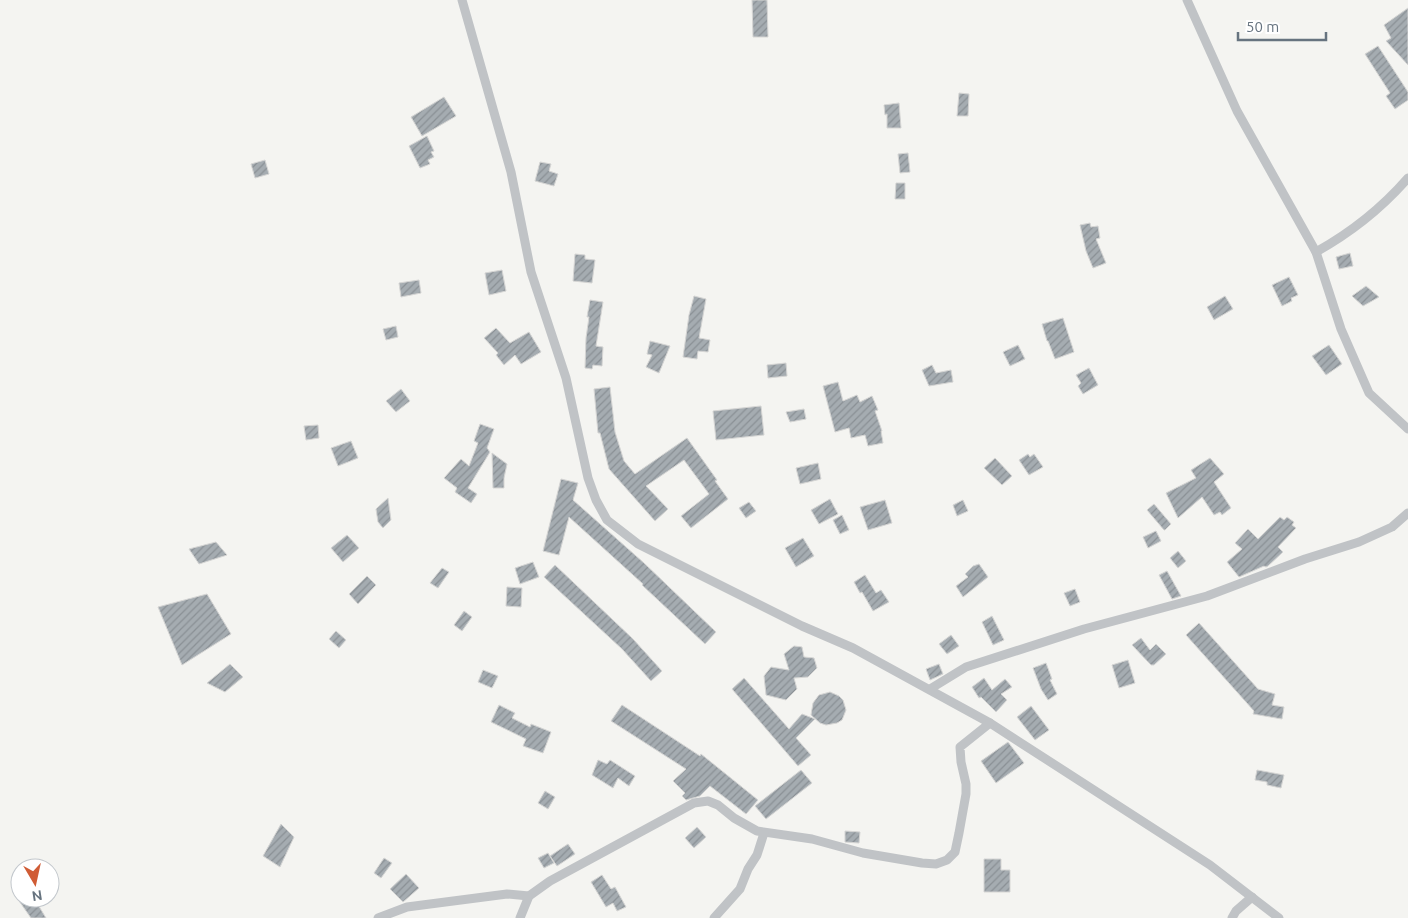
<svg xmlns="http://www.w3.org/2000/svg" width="1408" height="918" font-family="Ubuntu,sans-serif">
<defs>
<pattern id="building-hatch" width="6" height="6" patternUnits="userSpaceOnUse" patternTransform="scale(1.25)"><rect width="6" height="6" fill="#a5acb1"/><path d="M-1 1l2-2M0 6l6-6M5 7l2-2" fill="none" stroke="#8a9095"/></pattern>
</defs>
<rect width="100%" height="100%" fill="#f4f4f1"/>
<!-- building -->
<g fill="url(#building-hatch)" stroke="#d5d5d4">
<path d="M752,0H767L768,37H753Z"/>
<path d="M1408,8V65L1386,41L1391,38L1384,25Z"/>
<path d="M1378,46L1408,92V100L1395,109L1386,96L1390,93L1365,54Z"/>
<path d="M959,93L969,94L968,116H957Z"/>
<path d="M444,97L456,116L422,136L411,117Z"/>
<path d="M899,103L901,128H887V114L885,115L884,105Z"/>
<path d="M427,136L434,151L431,152L434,157L428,160L430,164L420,168L409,146Z"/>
<path d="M908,153L910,172L900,173L898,154Z"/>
<path d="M265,160L269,174L255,178L251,164Z"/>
<path d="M540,162L551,164L549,171L558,174L554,186L535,181Z"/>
<path d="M896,183H905V199H895Z"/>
<path d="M1090,223L1091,227L1098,226L1100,238L1096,239L1106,263L1093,268L1086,251L1080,225Z"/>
<path d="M1350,253L1353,266L1339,269L1336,257Z"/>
<path d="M575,254L585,255V259L595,260L592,283L573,281Z"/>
<path d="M502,270L506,291L489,295L485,273Z"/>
<path d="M1289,277L1298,295L1291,298L1292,301L1282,306L1272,285Z"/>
<path d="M419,280L421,293L401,297L399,283Z"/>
<path d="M1366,286L1379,297L1363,306L1352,296Z"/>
<path d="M694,296L706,299L699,338L710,340L708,352L698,351L697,359L683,357L689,315Z"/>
<path d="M1225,296L1233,309L1214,320L1207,307Z"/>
<path d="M590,300L603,302L596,346L603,347L602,366L593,365L592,369L585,368L586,338L589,317H587Z"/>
<path d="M1063,318L1074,352L1055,359L1048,341H1047L1042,324Z"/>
<path d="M396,326L398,337L386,340L383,329Z"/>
<path d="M496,328L510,343L529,332L541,352L521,364L515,355L504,365L496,355L498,353L484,338Z"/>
<path d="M650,341L670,346L659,373L646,367L652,355L647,354Z"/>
<path d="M1018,345L1025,359L1010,366L1003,352Z"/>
<path d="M1329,345L1342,364L1326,375L1312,356Z"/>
<path d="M786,363L787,376L768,378L767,365Z"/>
<path d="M932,365L936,373L951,370L953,382L929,386L922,370Z"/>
<path d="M1089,368L1098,385L1083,394L1078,386L1081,383L1076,375Z"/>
<path d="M838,382L843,401L857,395L860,402L872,396L878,410L875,411L882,431H881L883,443L868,446L865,435L851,438L849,428L835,432L823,386Z"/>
<path d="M610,387L615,432L624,461L635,474L687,438L717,480L715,481L728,499L691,528L681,516L709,494L684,460L646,486L668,509L655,521L609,469L600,433H598L594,389Z"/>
<path d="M401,389L410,401L396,412L386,401Z"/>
<path d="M761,406L764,435L716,440L713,411Z"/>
<path d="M804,409L806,419L790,422L786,412Z"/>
<path d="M480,424L494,429L487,448L490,452L468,488L477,494L471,503L455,492L457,488L444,478L461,459L469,466L478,443L474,441Z"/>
<path d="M318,425L319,438L306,440L304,426Z"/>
<path d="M351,441L358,458L338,466L331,448Z"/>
<path d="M492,453L507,464L504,478V488H493Z"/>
<path d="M1028,454L1030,457L1034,454L1043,467L1029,475L1019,460Z"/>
<path d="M995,458L1012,476L1002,485L984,468Z"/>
<path d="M1210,458L1224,474L1214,482L1231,508L1222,515L1220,512L1214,515L1202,497L1178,518L1166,493L1196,478L1191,470Z"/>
<path d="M818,463L821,479L800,484L796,468Z"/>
<path d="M561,479L578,483L573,500L644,563L716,632L705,644L642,585L643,584L569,517L559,555L543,551Z"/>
<path d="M388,498L391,520L383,528L378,522L376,509Z"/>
<path d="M830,499L838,514L819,524L811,510Z"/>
<path d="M885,500L892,523L868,530L860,507Z"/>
<path d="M963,500L968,511L957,516L953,505Z"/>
<path d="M749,502L756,511L746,518L739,508Z"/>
<path d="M1154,504L1171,524L1165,530H1164L1147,510Z"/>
<path d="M842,515L849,530L840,534L833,520Z"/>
<path d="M1280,517L1284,520L1287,517L1294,522L1292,525L1296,528L1278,547L1283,552L1268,566L1266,567L1264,566L1239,577L1227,562L1242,549L1235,543L1248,529L1258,539Z"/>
<path d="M1156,531L1161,541L1148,548L1143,537Z"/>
<path d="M347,535L359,548L343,562L331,548Z"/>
<path d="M803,538L814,556L796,567L785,548Z"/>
<path d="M216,542L227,555L199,564L189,549Z"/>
<path d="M1178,551L1186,561L1178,568L1170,558Z"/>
<path d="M533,562L539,577L520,584L515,568Z"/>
<path d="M979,564L988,577L963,597L956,586L968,577L965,574L973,566Z"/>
<path d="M555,565L633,639L662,671L651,681L622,649L544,577Z"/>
<path d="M442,568L449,572L438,588L430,583Z"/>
<path d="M1167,571L1181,596L1172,599L1159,575Z"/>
<path d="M865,575L876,593L881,590L889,602L873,611L862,592L860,593L854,582Z"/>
<path d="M367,576L376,585L358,604L349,594Z"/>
<path d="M507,587L522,588L521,607L506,606Z"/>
<path d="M1075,589L1080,602L1070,606L1064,593Z"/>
<path d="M207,594L231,634L182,665L158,607Z"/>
<path d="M464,611L472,617L462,631L454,625Z"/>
<path d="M992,616L1004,640L993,645L982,622Z"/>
<path d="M1199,623L1258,689L1275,694L1272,705L1284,707L1282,719L1253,714L1254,711L1186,635Z"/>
<path d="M336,631L346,640L339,648L329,639Z"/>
<path d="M951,635L959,646L947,654L939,644Z"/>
<path d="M1141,638L1150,650L1156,644L1166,654L1154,665H1151L1132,645Z"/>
<path d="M794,646L802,647L804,657L814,658L817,668L808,677L794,678L797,689L786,700L766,695L764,676L771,667L789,670L784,654Z"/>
<path d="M1128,660L1135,683L1119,688L1112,665Z"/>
<path d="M1046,663L1052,679L1050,680L1057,694L1048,700L1041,689L1033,668Z"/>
<path d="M230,664L243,677L225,692L207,683Z"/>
<path d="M939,664L943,674L930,680L926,669Z"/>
<path d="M483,670L498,676L492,688L478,682Z"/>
<path d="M744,678L789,729L802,714L815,719L796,738L811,755L798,766L732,689Z"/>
<path d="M984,678L992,690L1005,679L1012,687L1001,694L1007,700L996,712L981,697L979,698L972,687Z"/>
<path d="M830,692L839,696L843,700L846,710L842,720L837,723L826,725L820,723L811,715L813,703L819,695Z"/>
<path d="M499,705L515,713L512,718L530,727L531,724L551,732L543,753L523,746L526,739L491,722Z"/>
<path d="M622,705L700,756L701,754L758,800L746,814L710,786L700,796L686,800L682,796L685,793L673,781L686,769L611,721Z"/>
<path d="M1031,706L1049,730L1035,740L1017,717Z"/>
<path d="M1008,742L1024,763L996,783L981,761Z"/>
<path d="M598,760L607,764L610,760L635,776L629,786L618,778L613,788L592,775Z"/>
<path d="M801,770L812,783L766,819L755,806Z"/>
<path d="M1257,770L1284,775L1281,788L1267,785V782L1255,780Z"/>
<path d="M545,791L555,797L548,809L538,803Z"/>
<path d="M281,824L294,837L280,867L263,856Z"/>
<path d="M697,827L706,837L694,848L685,838Z"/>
<path d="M845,831L860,832L859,843L845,842Z"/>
<path d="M568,844L575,854L557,866L550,856Z"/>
<path d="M548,853L554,863L544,868L538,858Z"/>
<path d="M384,858L392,863L381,878L374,873Z"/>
<path d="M984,859H1001V870H1010V892H984Z"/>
<path d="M406,874L419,888L403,902L390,889Z"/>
<path d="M602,875L611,889L615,887L626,907L617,911L613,903L606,907L591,882Z"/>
<path d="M17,898H34L46,918H31Z"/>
</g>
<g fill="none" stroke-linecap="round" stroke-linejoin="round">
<!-- street -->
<g stroke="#c0c3c6" stroke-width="9">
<path d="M462,0L511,172L531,272L566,378L588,478L596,500L607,520L638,544L802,626L853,648L990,723L1210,865L1279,918"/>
<path d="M1187,0L1237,111L1316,252L1341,329L1369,393L1408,429"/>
<path d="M1316,252C1352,232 1381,209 1408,178"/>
<path d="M930,689L966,667L1084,629L1207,596L1305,559L1359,542L1392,527L1408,513"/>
<path d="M378,918L407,907L507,894L529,896"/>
<path d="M520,918L529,896L550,881L694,803L708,801L718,805L734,818L757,831L812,839L863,853L922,863L936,864L947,860L955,852L959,833L966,794V784L961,762L960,747L990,723"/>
<path d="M714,918L740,889L748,869L757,855L764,833"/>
<path d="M1232,918L1236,911L1252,897"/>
</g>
</g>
<!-- north arrow -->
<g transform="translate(35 883) rotate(171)"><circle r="24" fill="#ffffff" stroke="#c2c7cc"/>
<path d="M0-4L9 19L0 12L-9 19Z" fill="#d05c35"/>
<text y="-8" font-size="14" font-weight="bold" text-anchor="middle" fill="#66737f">N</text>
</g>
<!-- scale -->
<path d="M1238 32v8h88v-8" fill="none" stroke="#66737f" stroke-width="2.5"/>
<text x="1246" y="32" font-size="15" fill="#66737f" stroke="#ffffff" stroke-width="4" paint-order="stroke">50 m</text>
</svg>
